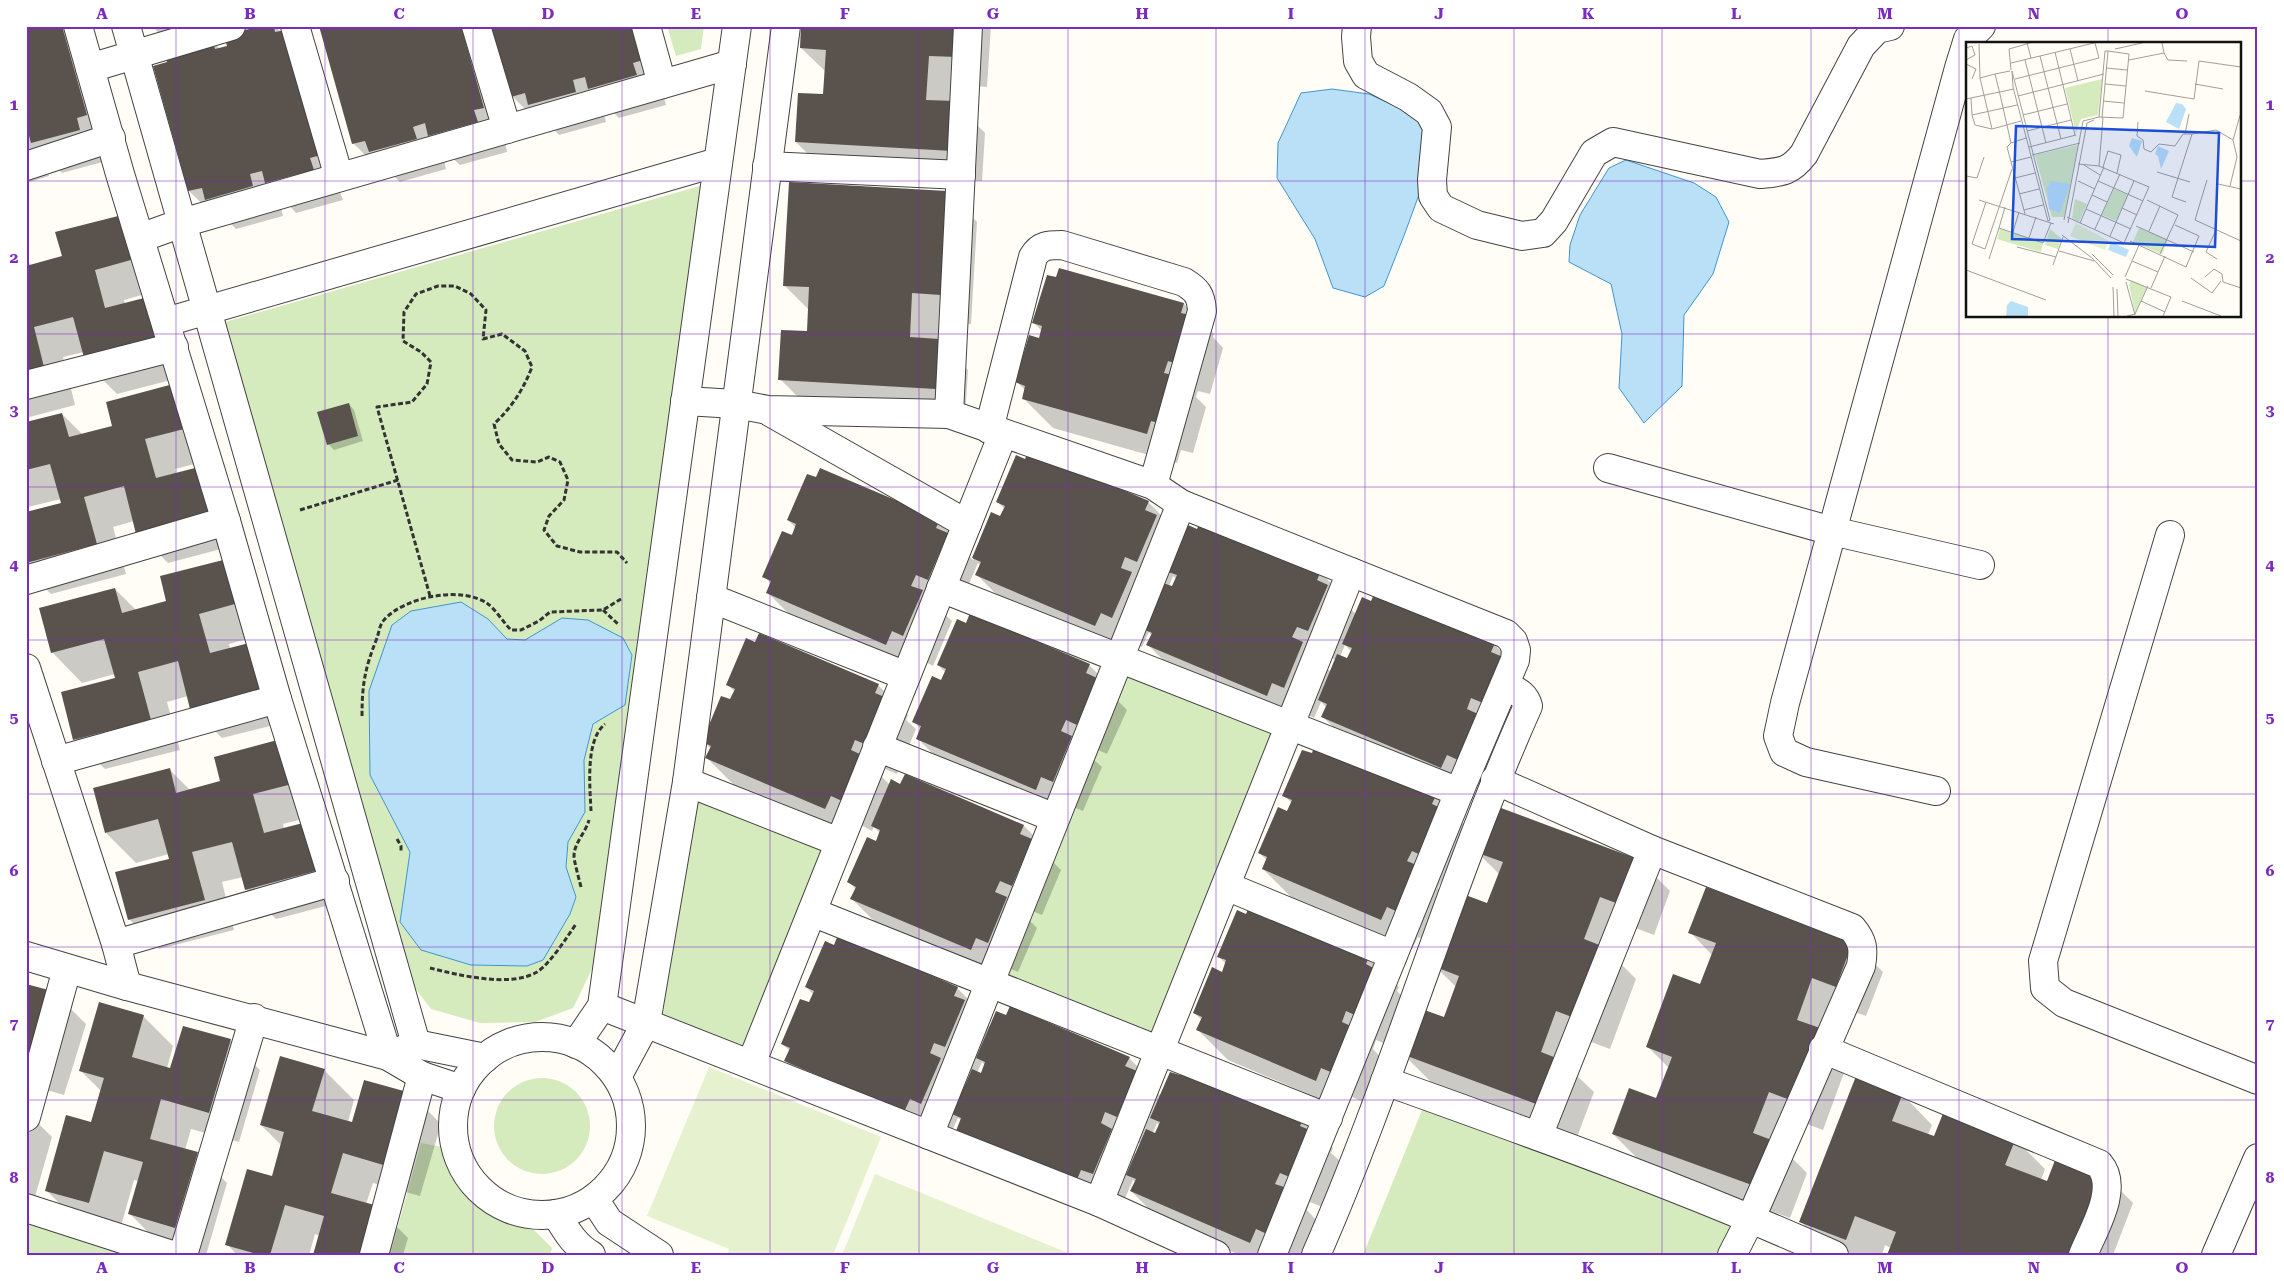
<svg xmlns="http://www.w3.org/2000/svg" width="2284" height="1281" font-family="'Roboto Serif',serif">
<rect width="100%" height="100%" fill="#fffdf5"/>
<!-- green -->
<g fill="#d5ebbd">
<path d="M667,26H704L701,49L676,56Z"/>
<path d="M703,185L593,967L573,1008L535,1022L480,1023L431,1009L415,988L225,322Z"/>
<path d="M1122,669L1280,732L1158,1038L999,975Z"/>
<path d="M693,797L829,851L747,1055L662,1021Z"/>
<circle cx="542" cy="1126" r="48"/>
<path d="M1427,1098L1755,1228L1745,1255H1363Z"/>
<path d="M421,1143L448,1148L466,1183L490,1207L527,1223L552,1248L550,1255H390Z"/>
<path d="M26,1218L162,1255H26Z"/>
</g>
<!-- pitch -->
<g fill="#e6f2cf">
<path d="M709,1067L881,1137L833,1255H727L729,1249L647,1216Z"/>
<path d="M875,1174L1073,1255H842Z"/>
</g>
<!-- water -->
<g fill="#b9e0f7" stroke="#3f96cf">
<path d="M1332,89L1369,94L1419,117L1429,132V167L1405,233L1384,286L1365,297L1333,288L1315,239L1277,178L1278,143L1301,93Z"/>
<path d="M1626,160L1694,183L1716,197L1729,222L1713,274L1684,315L1682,386L1644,423L1619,388L1622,334L1611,284L1569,262L1570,245L1580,215L1609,168Z"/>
<path d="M461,602L488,619L507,639L525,640L562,618L588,620L623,638L632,655L625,705L593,724L584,760L585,812L568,842L566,867L576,897L570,914L543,960L527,966L471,965L421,950L400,922L410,852L370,775L369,691L392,625L411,611Z"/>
</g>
<!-- shadow -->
<g fill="#0003" fill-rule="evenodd">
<path d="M26,26H83L110,160L62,173L52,163L46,165L49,176L26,183Z"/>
<path d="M152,26H275L281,32L343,200L296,213L286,202L280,204L283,216L236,229L226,219L220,221L189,191L155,67L168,63V43ZM226,40L228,47L220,49L214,43Z"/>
<path d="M320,26H482L507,152L460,165L449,155L443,157L446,169L400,182L390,172L383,173L353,143Z"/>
<path d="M655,26L663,93L666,105L619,118L609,108L603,110L606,122L559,135L549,124L542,126L512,96Z"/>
<path d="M803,26H991L987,87L958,85L957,105L985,133L982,181L826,172L796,142L825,95L826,72L801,48Z"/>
<path d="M947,192L977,222L971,324L942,323L941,343L968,370L965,418L810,409L780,379L808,333L809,310L785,286Z"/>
<path d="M126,215L167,288L124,300L125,304L190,375L117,394L87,364L84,352L63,357L75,405L26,418V260L32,266L63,257Z"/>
<path d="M1060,269L1184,304L1214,334L1213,337L1223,348L1210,394L1198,391L1196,397L1206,407L1193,453L1181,450L1177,463L1053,428L1023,398L1025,390L1017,382L1040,339L1042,331L1034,323L1057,279Z"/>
<path d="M176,384L218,458L175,469L176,474L240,544L168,563L138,533L134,521L113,527L126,574L51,594L26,569V514L62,504L61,499L28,507L26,505V424L62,414L83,435L114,427Z"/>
<path d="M349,404L354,410L363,441L334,450L328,444Z"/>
<path d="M997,502H1148L1178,532L1176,536L1182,542L1320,572L1350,602L1348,607L1356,614L1494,644L1524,674L1523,678L1532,688L1513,733L1502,727L1498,736L1508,745L1488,789L1477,784L1471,797L1353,747L1323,717L1327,708L1321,702L1314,718L1302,712L1297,725L1178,675L1148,645L1152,636L1149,632L1142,647L1131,642L1126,655L1007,605L977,575L981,566L978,563L958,609L946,604L943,612L952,621L933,666L922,660L916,674L798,623L768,593L771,584L764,576L796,528L788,520H940L970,550L968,555L973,560L992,514L1001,518L1005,509ZM1173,576L1177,579L1173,588L1169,586ZM1345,645L1351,651L1347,660L1340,657ZM1327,656L1336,660L1331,672L1323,664Z"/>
<path d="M230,560L260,590L272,632L229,644L230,649L294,720L222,738L192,708L188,696L167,702L180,750L105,769L75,739L116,679L115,674L82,683L52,652L115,589L136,610L168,602Z"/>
<path d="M938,665H1089L1119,695L1117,700L1127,710L1107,754L1096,749L1092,758L1102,767L1083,811L1071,806L1066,819L948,769L918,739L921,729L914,722L942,682L946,673Z"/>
<path d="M727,684L878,685L908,715L906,720L916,729L897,774L885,769L882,777L890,785H901L905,775L1024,826L1054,856L1052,861L1061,870L1042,915L1030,910L1027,918L1037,928L1018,972L1006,967L1001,979L882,929L852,899L856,890L849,882L876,842L880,833L874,827L872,831L861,825L856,838L737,788L707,758L711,749L703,741L735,692Z"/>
<path d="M284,740L314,770L326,813L283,824L284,829L349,900L276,919L246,889L243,877L222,882L234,930L159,949L129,919L170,859L169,854L136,863L106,833L170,770L190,790L222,782Z"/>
<path d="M1283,795L1435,796L1465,826L1453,885L1442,880L1438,888L1448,898L1429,942L1418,937L1412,949L1293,899L1263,869L1267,860L1259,853L1292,803Z"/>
<path d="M1477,852L1640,861L1670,891L1654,935L1630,926L1617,960L1636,979L1610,1049L1586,1040L1574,1073L1594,1092L1577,1137L1431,1082L1401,1052L1444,1018L1456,987L1434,965L1488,905L1499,874Z"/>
<path d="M1690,932L1853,942L1883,972L1866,1016L1843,1008L1830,1040L1849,1059L1823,1130L1799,1121L1787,1153L1807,1173L1790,1218L1643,1164L1613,1134L1657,1100L1669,1068L1647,1046L1700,986L1712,955Z"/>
<path d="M1218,956H1369L1399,987L1397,991L1407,1001L1388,1045L1376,1040L1373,1049L1382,1059L1363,1102L1352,1097L1346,1110L1228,1060L1198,1030L1202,1020L1194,1013L1222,973L1226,964Z"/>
<path d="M26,985L55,993L86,1024L64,1095L26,1084Z"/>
<path d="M806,987L957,988L987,1018L986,1022L991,1028L1129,1058L1159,1088L1157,1092L1161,1096L1303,1118L1333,1148L1331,1153L1341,1162L1322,1207L1310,1202L1307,1210L1316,1220L1301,1255H1240L1161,1221L1131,1191L1135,1182L1133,1180L1123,1203L958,1118L951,1133L816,1091L786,1061L790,1051L782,1044L810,1004L814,995ZM982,1062L985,1065L981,1074L977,1073ZM965,1072L971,1074L966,1085L961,1080ZM1157,1123L1160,1126L1156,1134L1153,1133ZM1136,1142L1141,1144L1136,1154L1132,1150Z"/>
<path d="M143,1016L173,1046L167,1068L171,1070L230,1040L260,1070L239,1142L191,1129L185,1150L197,1153L227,1183L206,1255H197L160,1244L130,1214L139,1181L134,1180L119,1233L76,1220L46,1190L91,1123L101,1091L81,1071Z"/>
<path d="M324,1070L354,1100L348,1122L353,1124L411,1094L441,1124L420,1196L373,1183L366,1204L378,1208L408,1238L403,1255H314L320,1236L315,1234L309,1255H237L227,1244L273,1177L282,1146L261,1125Z"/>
<path d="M1902,1094L1932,1125L1928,1135L1934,1138L2015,1139L2045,1169L2041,1180L2048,1183L2103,1173L2133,1203L2113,1255H1889L1891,1248L1885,1245L1882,1255H1839L1831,1252L1801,1222Z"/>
<path d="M26,1111L52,1137L31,1211L26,1210Z"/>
<path d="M1789,1252L1797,1255H1788Z"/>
</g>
<!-- building -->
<g fill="#5a524d">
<path d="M26,26H62L87,115L77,118L80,130L31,143L28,132H26Z"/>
<path d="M261,26H274L275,32L286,30L321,155L310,158L314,170L265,183L262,171L250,174L253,186L205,200L202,188L188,191L153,66L167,62L164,53L212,39L215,49L227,46L224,36Z"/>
<path d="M319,26H461L484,108L474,110L478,122L428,136L425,123L413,127L417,139L369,152L365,141L352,144Z"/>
<path d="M491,26H634L643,60L633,63L637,75L588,89L585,77L573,80L576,92L528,105L525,93L511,97Z"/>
<path d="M801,26H959L957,57L929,56L926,100L955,101L952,151L795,142L798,93L823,94L826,50L800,48Z"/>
<path d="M789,182L947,191L941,295L912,293L910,337L939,339L936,389L778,380L781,330L807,331L809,287L783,286Z"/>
<path d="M126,214L138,258L95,270L105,308L148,297L161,345L86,365L73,317L34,327L46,375L26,380V266L62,256L55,232Z"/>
<path d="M1059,268L1184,303L1181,313L1194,316L1180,365L1168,361L1164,373L1177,376L1163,424L1151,421L1147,434L1022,399L1025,386L1015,382L1029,335L1039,338L1042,326L1032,323L1047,275L1056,277Z"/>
<path d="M177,383L188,428L145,439L156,478L199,467L211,514L136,534L124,486L84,497L97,544L26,563V512L61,503L50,464L26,470V422L62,413L69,437L112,426L106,402Z"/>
<path d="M349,403L358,436L327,445L317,412Z"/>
<path d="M1029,450L1149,501L1145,510L1157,515L1137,562L1125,557L1121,568L1132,572L1112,618L1101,613L1095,626L975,575L981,562L972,558L991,512L1000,516L1005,506L996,502L1016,455L1025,459Z"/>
<path d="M820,468L940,519L936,528L948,533L928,580L916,575L911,586L923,590L903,636L892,631L886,645L766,593L771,581L762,577L782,531L792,535L796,524L787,520L807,474L816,477Z"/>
<path d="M1201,520L1321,571L1317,580L1328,585L1308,631L1297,627L1292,637L1303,642L1284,688L1272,683L1267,696L1146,645L1152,633L1143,629L1163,583L1172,586L1177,575L1168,572L1188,525L1197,529Z"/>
<path d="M231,558L242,602L199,614L210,653L253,642L265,690L190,709L178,661L138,672L151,720L73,740L61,692L115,678L104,639L51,653L39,608L115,588L122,613L166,601L160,576Z"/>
<path d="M1375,592L1495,643L1491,652L1503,657L1483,703L1471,698L1467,709L1478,714L1458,760L1447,755L1441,768L1321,717L1327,704L1318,700L1337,654L1347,658L1352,648L1342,644L1362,597L1371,601Z"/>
<path d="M970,613L1090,664L1086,673L1097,678L1077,725L1066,720L1061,731L1072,736L1053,782L1041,777L1036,790L916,739L921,726L912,722L932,676L941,680L946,669L937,665L957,619L966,623Z"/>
<path d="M759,633L879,684L875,693L887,698L867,745L855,740L851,750L862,755L842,801L831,796L825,809L705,758L711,746L702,742L721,696L730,699L735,689L726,685L746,638L755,642Z"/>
<path d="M285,738L296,783L253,794L264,833L307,822L319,870L245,890L232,842L192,852L205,900L128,920L115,872L169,859L158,819L105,833L93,788L170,768L176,793L220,781L214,757Z"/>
<path d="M1315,744L1436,795L1432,804L1443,809L1423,856L1412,851L1407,861L1419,866L1398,912L1387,907L1381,920L1262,869L1267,857L1258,853L1278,807L1287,811L1292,800L1282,796L1302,750L1312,753Z"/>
<path d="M905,774L1024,825L1020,834L1032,839L1012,886L1000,881L995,892L1007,897L988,943L976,938L971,950L850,899L856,887L847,882L867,837L876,841L880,830L871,826L891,779L900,784Z"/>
<path d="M1493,805L1640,860L1624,906L1600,897L1584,939L1607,948L1580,1020L1556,1011L1541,1052L1564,1061L1547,1108L1399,1053L1416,1007L1444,1017L1459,976L1433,966L1460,893L1487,903L1503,862L1475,852Z"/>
<path d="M1706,887L1853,941L1836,987L1812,978L1797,1020L1820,1028L1793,1101L1769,1092L1753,1133L1777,1142L1760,1188L1612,1134L1629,1088L1656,1098L1672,1057L1646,1047L1673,974L1700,984L1716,943L1688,933Z"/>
<path d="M1250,905L1370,955L1366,964L1377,970L1357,1016L1346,1011L1342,1022L1353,1027L1333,1073L1321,1068L1316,1081L1196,1030L1202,1017L1193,1013L1212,967L1222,972L1226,960L1217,957L1237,910L1246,914Z"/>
<path d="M838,935L958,987L954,996L965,1000L945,1047L934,1043L930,1053L941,1058L921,1104L910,1099L904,1112L784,1061L790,1048L781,1044L800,999L809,1002L814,991L805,987L825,941L834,945Z"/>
<path d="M26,984L56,992L34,1066L26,1064Z"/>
<path d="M99,1002L144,1015L132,1057L170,1068L183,1026L231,1039L209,1113L161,1099L150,1139L198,1152L175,1228L128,1214L143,1162L104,1151L89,1203L45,1191L66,1115L91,1122L104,1078L79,1071Z"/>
<path d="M1010,1006L1130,1057L1125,1066L1137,1071L1117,1117L1105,1112L1101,1123L1112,1129L1093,1174L1081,1170L1076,1182L956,1131L961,1118L952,1114L972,1069L981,1073L985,1062L976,1058L996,1011L1006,1015Z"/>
<path d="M280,1056L325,1069L312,1111L352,1122L364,1080L411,1093L390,1167L343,1153L331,1193L378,1206L364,1255H313L324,1216L285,1205L270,1255H260L225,1245L247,1169L272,1176L284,1132L260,1125Z"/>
<path d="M1184,1066L1304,1117L1300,1126L1312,1131L1292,1178L1280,1173L1275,1184L1287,1188L1267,1234L1256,1229L1250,1243L1130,1191L1136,1179L1126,1175L1146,1129L1155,1133L1160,1122L1150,1118L1170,1072L1180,1075Z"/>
<path d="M1856,1076L1903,1093L1892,1121L1934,1136L1944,1111L2016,1138L2005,1165L2047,1181L2057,1155L2104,1172L2072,1255H1887L1896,1232L1855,1216L1846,1240L1799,1222Z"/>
</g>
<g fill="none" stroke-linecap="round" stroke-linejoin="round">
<!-- minor casing -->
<g stroke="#444" stroke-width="30">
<g id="minor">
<path d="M78,26L120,174L226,521L277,699L388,1056L416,1044L126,26"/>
<path d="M295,26L339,177"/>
<path d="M476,26L507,129"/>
<path d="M646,26L662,84"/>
<path d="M1357,26L1356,37L1358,61L1366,75L1408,97L1429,112L1437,127L1432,180L1433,196L1441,208L1477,225L1522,236L1543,233L1554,221L1594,153L1613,142L1760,174C1782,172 1790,172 1804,154L1861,46L1877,29L1890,26"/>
<path d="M90,68L231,26"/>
<path d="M26,166L111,138"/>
<path d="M767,166L961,175"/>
<path d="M140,238L182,223L732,64"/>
<path d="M166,322L718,162"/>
<path d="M26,385L174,347"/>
<path d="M685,401L736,404L768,410L949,414L968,26"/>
<path d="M770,412L967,524"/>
<path d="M949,414L1153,485L1181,504L1506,634L1513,641L1516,650L1515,660L1459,792L1272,1255"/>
<path d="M989,429L1033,257C1040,245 1048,245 1062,245L1184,282C1197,290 1201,295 1202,311L1153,485"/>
<path d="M1608,468L1832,531L1980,565"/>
<path d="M2170,535L2043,961L2045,988L2064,1003L2258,1080"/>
<path d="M26,580L226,521"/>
<path d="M941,588L1459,792"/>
<path d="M711,598L906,676"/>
<path d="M26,668L116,944L127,986"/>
<path d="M877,747L1055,818"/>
<path d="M56,761L277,699"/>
<path d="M1495,780L1652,850L1852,928C1863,941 1864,949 1861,966L1751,1218L1732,1255"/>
<path d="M687,782L839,842"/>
<path d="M1936,791L1806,762L1784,752L1778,736L1785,703L1959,68L1968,39L1981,26"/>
<path d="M1226,886L1393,955"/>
<path d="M812,912L1328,1118"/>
<path d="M116,944L335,881"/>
<path d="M26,956L127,986L388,1056L422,1076L461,1089"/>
<path d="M602,1006L1099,1202L1216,1255"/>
<circle cx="542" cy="1126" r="89"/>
<path d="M416,1044L485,1058"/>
<path d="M576,1044L602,1006L737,26"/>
<path d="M1823,1049L2099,1164C2120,1188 2093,1230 2083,1255"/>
<path d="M751,1064L1003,434"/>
<path d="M617,1077L646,1023L687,782L786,26"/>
<path d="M1385,1081C1536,1135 1687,1189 1834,1255"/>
<path d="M26,1117L67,969"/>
<path d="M929,1135L1181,504"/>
<path d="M1538,1136L1652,850"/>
<path d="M594,1199L609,1222L659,1255"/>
<path d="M1099,1202L1351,572"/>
<path d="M26,1208L172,1255"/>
<path d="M556,1214C566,1230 574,1245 591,1255"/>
<path d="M183,1255L254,1018"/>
<path d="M374,1255L422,1076"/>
<path d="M1316,1255C1395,1075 1448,885 1528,706C1525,694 1516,691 1505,685"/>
<path d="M2216,1255L2258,1158"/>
</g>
</g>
<!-- path -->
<g stroke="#333" stroke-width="3" stroke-dasharray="5 2.5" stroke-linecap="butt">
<path d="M300,510L398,480"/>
<path d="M430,596L377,407L412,402L427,384L431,362L421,352L403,341L404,312L416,294L438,286H455L471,294L486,310L483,339L502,334L525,351L532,367C523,390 512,407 494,424L499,444L512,460L537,462L549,457L560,462L568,480L564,500L549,516L544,530L557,546L580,552H617L627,563"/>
<path d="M603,610L619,625"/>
<path d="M362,716C362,684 365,668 377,638C379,632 380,624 384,620C404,597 462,585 488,604C495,609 504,623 511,630H521L539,621L550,612L603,610L621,599"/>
<path d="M591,811C590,787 585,740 605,724"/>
<path d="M397,839L401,846V852"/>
<path d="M581,887C579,879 574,861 574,856C574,843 586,832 589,820"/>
<path d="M430,968C458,975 510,988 537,972C550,964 567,937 576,924"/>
</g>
<!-- minor -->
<use href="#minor" stroke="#fff" stroke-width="28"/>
</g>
<!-- grid -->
<path fill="none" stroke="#7b2cbf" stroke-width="1" stroke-opacity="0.55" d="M176,26V1255M325,26V1255M473,26V1255M622,26V1255M770,26V1255M919,26V1255M1068,26V1255M1216,26V1255M1365,26V1255M1514,26V1255M1662,26V1255M1811,26V1255M1959,26V1255M2108,26V44M26,181H1968M2240,181H2258M2108,316V1255M26,334H2258M26,487H2258M26,640H2258M26,794H2258M26,947H2258M26,1100H2258"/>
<!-- overview -->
<g transform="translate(1966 42)">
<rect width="275" height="275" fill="#fffdf5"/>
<path d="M136,37L132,73L115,77L110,91L99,46ZM112,103L98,175H86L69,113ZM148,147L162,153L150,179L136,173ZM109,157L121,162L113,180L106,176ZM173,186L202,198L196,212L167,200ZM34,187L77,201L75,210L31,197ZM84,187L95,196L92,207L79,203ZM165,238L181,245L169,271L163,243Z" fill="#d5ebbd"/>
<path d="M110,181L143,199L139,208L104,194Z" fill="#e6f2cf"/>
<path d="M210,61L216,62L220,67L213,87L200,80ZM166,96L176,99L171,115L163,104ZM192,104L203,109L195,127L192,114L189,112ZM85,139L104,142L94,171L83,167L81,146ZM145,200L163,208L160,215L142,208ZM45,259L62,265V274H40L41,263Z" fill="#b9e0f7"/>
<path fill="none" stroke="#a09f9a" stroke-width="1" d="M61,1L65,16M13,2L14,36L26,87M0,6L6,4L9,13L0,18M104,7L112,39M149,7L176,1M89,10L109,93M198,11L202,18L221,19M74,14L95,97M59,18L80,101M163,18L198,11L196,1M45,21L128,1M0,22L10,27L6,37M140,26L161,28M45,28L43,7L64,1M44,29L29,32L33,48L45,101L60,96M46,29L84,178L82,179L47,45ZM14,36L29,32M49,37L133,16L129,1M139,42L160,44M229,42L257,47M179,49L228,57L233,19L275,25M52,54L138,32M5,56L6,73L51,63M0,57L48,47M137,59L158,61M6,73L9,83L26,87L55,79M57,73L101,62M133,75L139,9H142L136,76M172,80L171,94L177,98L178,107L185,110L193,102L209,104L217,92H226M61,89L105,78M219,92L223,72M267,98L275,70M45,101L41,105L59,172M63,105L110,93M66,113L114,101M45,120L65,115M112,122L133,124L137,76M118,123L134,133M137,125L142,109L155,113L151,131M191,130L224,140M0,134L11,136L18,115M49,136L69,131M241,138L229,178L275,199M112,139L129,147M132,139L177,159M252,142L275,147M53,152L73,147M126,153L141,160M13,158L88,182M181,158L212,173L194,212M20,160L6,202L19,207L46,127M220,160L206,155L226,92L250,88L267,98L271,115L264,144M39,165L33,186L77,201L85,181M156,166L171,173M120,167L165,187M58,168L77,163M101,175L158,201L183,145L133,124M98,178L117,79L133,75L157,76L163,12L142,9M102,181L121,81L128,78M114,181L138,125M170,184L228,210M129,187L154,132M250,188L240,210L251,217M183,189L194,164M47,190L53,170M96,193L126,216L145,236M144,194L168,139M63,196L70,175M164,199L220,225L233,194L209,183M51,205L90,215M93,209L128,219M126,212L147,233M23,217L33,186M166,219L192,230M87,223L97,195M0,228L80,258M159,235L173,203M239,235L248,227L256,232L257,240L275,246M225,236L246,251L255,239M160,237L205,255L197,274M160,240L169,273M147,245L148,274M185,246L199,214M151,247L152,274M175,259L199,270M216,259L255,274M161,274L169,272L182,244"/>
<path fill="#1d4ed8" fill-opacity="0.15" stroke="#1d4ed8" stroke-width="2.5" d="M50,84L253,91L249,205L46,197Z"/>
<rect width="275" height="275" fill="none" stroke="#111" stroke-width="2.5"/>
</g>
<!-- border -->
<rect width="2284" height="1281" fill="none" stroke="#ffffff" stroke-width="55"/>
<rect x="28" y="28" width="2228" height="1226" fill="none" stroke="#7b2cbf" stroke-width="2"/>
<g font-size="16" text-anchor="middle" font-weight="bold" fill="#7b2cbf">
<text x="102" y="19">A</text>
<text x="250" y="19">B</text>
<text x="399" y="19">C</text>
<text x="548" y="19">D</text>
<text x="696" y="19">E</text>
<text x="845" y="19">F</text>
<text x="993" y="19">G</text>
<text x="1142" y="19">H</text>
<text x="1291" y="19">I</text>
<text x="1439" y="19">J</text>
<text x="1588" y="19">K</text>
<text x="1736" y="19">L</text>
<text x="1885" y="19">M</text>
<text x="2034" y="19">N</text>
<text x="2182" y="19">O</text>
<text x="14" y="110">1</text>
<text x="2270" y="110">1</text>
<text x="14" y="263">2</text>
<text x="2270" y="263">2</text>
<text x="14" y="416">3</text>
<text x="2270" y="416">3</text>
<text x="14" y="570">4</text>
<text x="2270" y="570">4</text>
<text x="14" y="723">5</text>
<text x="2270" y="723">5</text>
<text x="14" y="876">6</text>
<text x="2270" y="876">6</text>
<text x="14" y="1029">7</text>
<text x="2270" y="1029">7</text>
<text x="14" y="1183">8</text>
<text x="2270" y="1183">8</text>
<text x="102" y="1273">A</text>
<text x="250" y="1273">B</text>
<text x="399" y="1273">C</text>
<text x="548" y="1273">D</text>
<text x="696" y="1273">E</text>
<text x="845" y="1273">F</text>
<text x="993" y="1273">G</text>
<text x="1142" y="1273">H</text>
<text x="1291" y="1273">I</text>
<text x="1439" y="1273">J</text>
<text x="1588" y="1273">K</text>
<text x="1736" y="1273">L</text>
<text x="1885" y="1273">M</text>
<text x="2034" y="1273">N</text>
<text x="2182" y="1273">O</text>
</g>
</svg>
